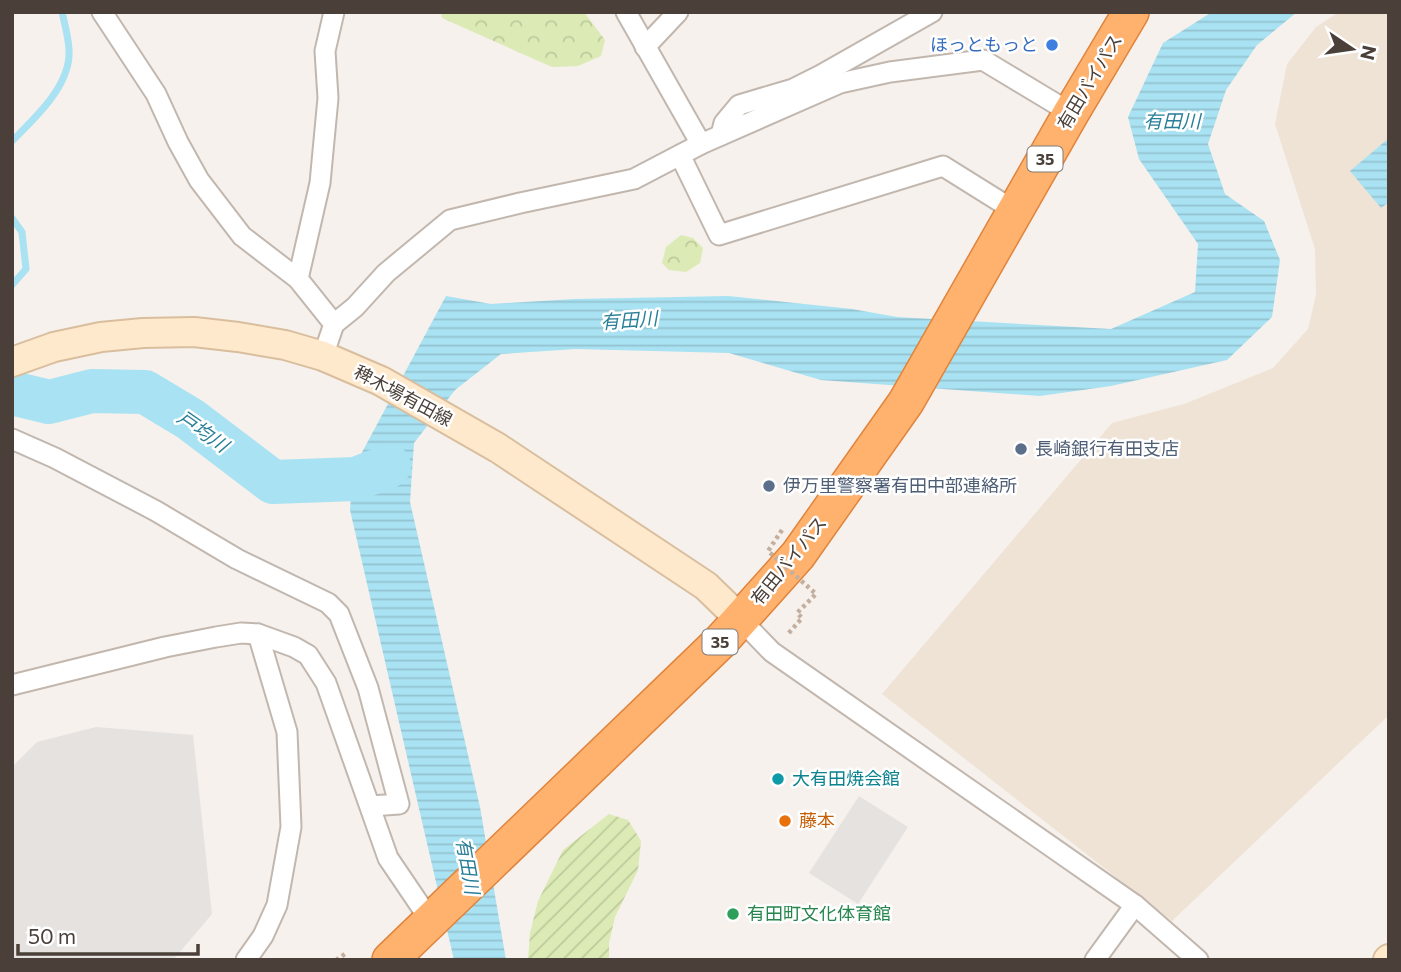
<svg xmlns="http://www.w3.org/2000/svg" width="1401" height="972" font-family="Commissioner,'Noto Sans JP',sans-serif">
<defs>
<pattern id="forest-crowns" width="20" height="18" patternUnits="userSpaceOnUse" patternTransform="scale(1.75)"><rect width="20" height="18" fill="#dceab5"/><path d="M2 6a3 3 0 1 1 6 0M12 15a3 3 0 1 1 6 0" fill="none" stroke="#beca9c"/></pattern>
<pattern id="garden-furrows" width="10" height="10" patternUnits="userSpaceOnUse" patternTransform="scale(1.75)"><rect width="10" height="10" fill="#dceab5"/><path d="M-1 1l2-2M0 10L10 0M9 11l2-2" fill="none" stroke="#beca9c"/></pattern>
<pattern id="water-rules" width="6" height="5" patternUnits="userSpaceOnUse" patternTransform="scale(1.75)"><rect width="6" height="5" fill="#a9e2f2"/><path d="M0 2.5h6" fill="none" stroke="#93c3d0"/></pattern>
</defs>
<rect width="100%" height="100%" fill="#f6f1ec"/>
<!-- education -->
<path fill="#efe3d6" d="M1339,12H1389V715L1172,921L882,694L1112,423L1184,404L1273,368L1308,329L1316,295L1315,249L1275,124L1287,64L1316,27Z"/>
<!-- forest -->
<g fill="url(#forest-crowns)">
<path d="M441,12H584L605,40L601,56L578,66L552,67L442,18Z"/>
<path d="M681,235L693,238L703,248L700,263L686,272L669,270L662,263L666,247Z"/>
</g>
<!-- garden -->
<path fill="url(#garden-furrows)" d="M609,814L628,820L641,841L638,870L615,917L609,943V960H528L530,933L538,901L563,850Z"/>
<!-- parking -->
<g fill="#e5e2e0">
<path d="M96,727L193,735L212,914L173,960H12V767L37,742Z"/>
<path d="M859,796L908,827L858,904L809,873Z"/>
</g>
<!-- water -->
<g fill="url(#water-rules)">
<path d="M1212,12H1297L1257,45L1226,90L1208,144L1225,194L1264,221L1280,260L1272,317L1227,360L1111,386L1040,396L821,380L729,353L576,349L501,354L455,390L414,443L410,502L480,807L506,960H454L350,510L353,469L446,296L491,304L575,299L728,296L852,309L897,317L1111,329L1195,292L1198,244L1139,159L1128,117L1163,43Z"/>
<path d="M1389,138V202L1381,208L1350,171Z"/>
</g>
<g fill="none" stroke-linecap="round" stroke-linejoin="round">
<!-- stream -->
<g stroke="#a9e2f2" stroke-width="7">
<path d="M12,141C34,119 67,89 69,56C70,42 65,26 62,12"/>
<path d="M12,218L22,232L26,269L12,285"/>
</g>
<!-- river -->
<path stroke="#a9e2f2" stroke-width="44" d="M12,393L49,402L92,391L145,392L190,419L273,482L356,479L389,466"/>
<!-- street casing -->
<g stroke="#c2b7ae" stroke-width="23">
<g id="street">
<path d="M102,12L156,94L178,142L199,180L242,236L298,279L334,324"/>
<path d="M626,12L701,144"/>
<path d="M645,47L678,12"/>
<path d="M721,135L724,123L739,105L793,89L821,75L932,12"/>
<path d="M680,155L719,235L943,166L1015,211"/>
<path d="M298,279L320,183L328,98L325,51L334,12"/>
<path d="M323,356L334,324L355,307L386,273L450,220L520,203L634,179L701,144L840,83L890,72L983,60L1071,113"/>
<path d="M12,439L55,458L156,511L237,559L328,603L339,614L368,688L399,804L371,806"/>
<path d="M741,620L772,652L1135,905L1198,960"/>
<path d="M12,685L165,647L216,637L241,633L258,634L294,647L308,655L326,683L388,858L430,920"/>
<path d="M246,960L263,936L277,905L291,827L287,732L258,634"/>
<path d="M1095,960L1135,905"/>
</g>
</g>
<!-- secondary casing -->
<g stroke="#d9be9e" stroke-width="32">
<g id="secondary">
<path d="M12,362L54,347L101,337L143,333L194,332L238,337L285,345L323,356L381,381L498,448L706,586L741,620"/>
<path d="M1388,960L1389,959"/>
</g>
</g>
<!-- highway casing -->
<g stroke="#e0843c" stroke-width="38">
<path id="highway" d="M390,960L721,641L798,555L906,402L1071,113L1131,12"/>
</g>
<!-- path -->
<path stroke="#c4af9f" stroke-width="4.5" stroke-dasharray="3.5 3.5" stroke-linecap="butt" d="M336,960L345,954"/>
<!-- street -->
<use href="#street" stroke="#fff" stroke-width="19"/>
<!-- secondary -->
<use href="#secondary" stroke="#ffe9cc" stroke-width="28"/>
<!-- highway -->
<use href="#highway" stroke="#ffb26e" stroke-width="35"/>
<!-- path-bridge -->
<path stroke="#c4af9f" stroke-width="4.5" stroke-dasharray="3.5 3.5" stroke-linecap="butt" d="M782,530L768,551L816,594L797,613L802,618L787,635"/>
</g>
<!-- markers -->
<circle fill="#3f7fe0" stroke="#fff" stroke-width="2.5" cx="1052" cy="45" r="7"/>
<g fill="#5c6f8a" stroke="#fff" stroke-width="2.5">
<circle cx="1021" cy="449" r="7"/>
<circle cx="769" cy="486" r="7"/>
</g>
<circle fill="#0f9aa8" stroke="#fff" stroke-width="2.5" cx="778" cy="779" r="7"/>
<circle fill="#e8710a" stroke="#fff" stroke-width="2.5" cx="785" cy="821" r="7"/>
<circle fill="#2e9e5b" stroke="#fff" stroke-width="2.5" cx="733" cy="914" r="7"/>
<g text-anchor="middle" stroke-width="5" stroke-linejoin="round" paint-order="stroke">
<!-- shield labels -->
<g fill="#fff" stroke="#817974" stroke-width="2">
<rect x="1027.5" y="146.5" width="35" height="25" rx="5"/>
<rect x="702.5" y="629.5" width="35" height="25" rx="5"/>
</g>
<g font-size="16" font-weight="bold" fill="#4b4039">
<text x="1045" y="165">35</text>
<text x="720" y="648">35</text>
</g>
<!-- shop labels -->
<g font-size="18" fill="#366cbe" stroke="#fff" text-anchor="end">
<text x="1038" y="51">ほっともっと</text>
</g>
<!-- street labels -->
<g font-size="18" fill="#4b4039" stroke="#fff">
<text transform="translate(1090 82) rotate(-59)" y="6">有田バイパス</text>
<text transform="translate(403 396) rotate(28)" y="6">稗木場有田線</text>
<text transform="translate(789 561) rotate(-51)" y="6">有田バイパス</text>
</g>
<!-- service labels -->
<g font-size="18" fill="#4e5e75" stroke="#fff" text-anchor="start">
<text x="1035" y="455">長崎銀行有田支店</text>
<text x="783" y="492">伊万里警察署有田中部連絡所</text>
</g>
<!-- culture labels -->
<g font-size="18" fill="#0d838f" stroke="#fff" text-anchor="start">
<text x="792" y="785">大有田焼会館</text>
</g>
<!-- food labels -->
<g font-size="18" fill="#c56008" stroke="#fff" text-anchor="start">
<text x="799" y="827">藤本</text>
</g>
<!-- leisure labels -->
<g font-size="18" fill="#27864d" stroke="#fff" text-anchor="start">
<text x="747" y="920">有田町文化体育館</text>
</g>
<!-- water labels -->
<g font-size="19" font-style="italic" fill="#297f97" stroke="#fff">
<text x="1172" y="128">有田川</text>
<text transform="translate(629 320) rotate(-4)" y="7">有田川</text>
<text transform="translate(203 431) rotate(35)" y="7">戸均川</text>
<text transform="translate(468 866) rotate(80)" y="7">有田川</text>
</g>
</g>
<!-- border -->
<rect width="1401" height="972" fill="none" stroke="#4b4039" stroke-width="28"/>
<!-- north arrow -->
<g transform="translate(1352 49) rotate(103)" stroke="#ffffff" stroke-width="5" paint-order="stroke">
<path d="M0-5L12 26L0 18L-12 26Z" fill="#4b4039"/>
<text y="-10" font-size="19" font-weight="bold" text-anchor="middle" fill="#4b4039">N</text>
</g>
<!-- scale -->
<path d="M18 944v10h180v-10" fill="none" stroke="#4b4039" stroke-width="3.5"/>
<text x="28" y="944" font-size="21" fill="#4b4039" stroke="#ffffff" stroke-width="5" paint-order="stroke">50 m</text>
</svg>
